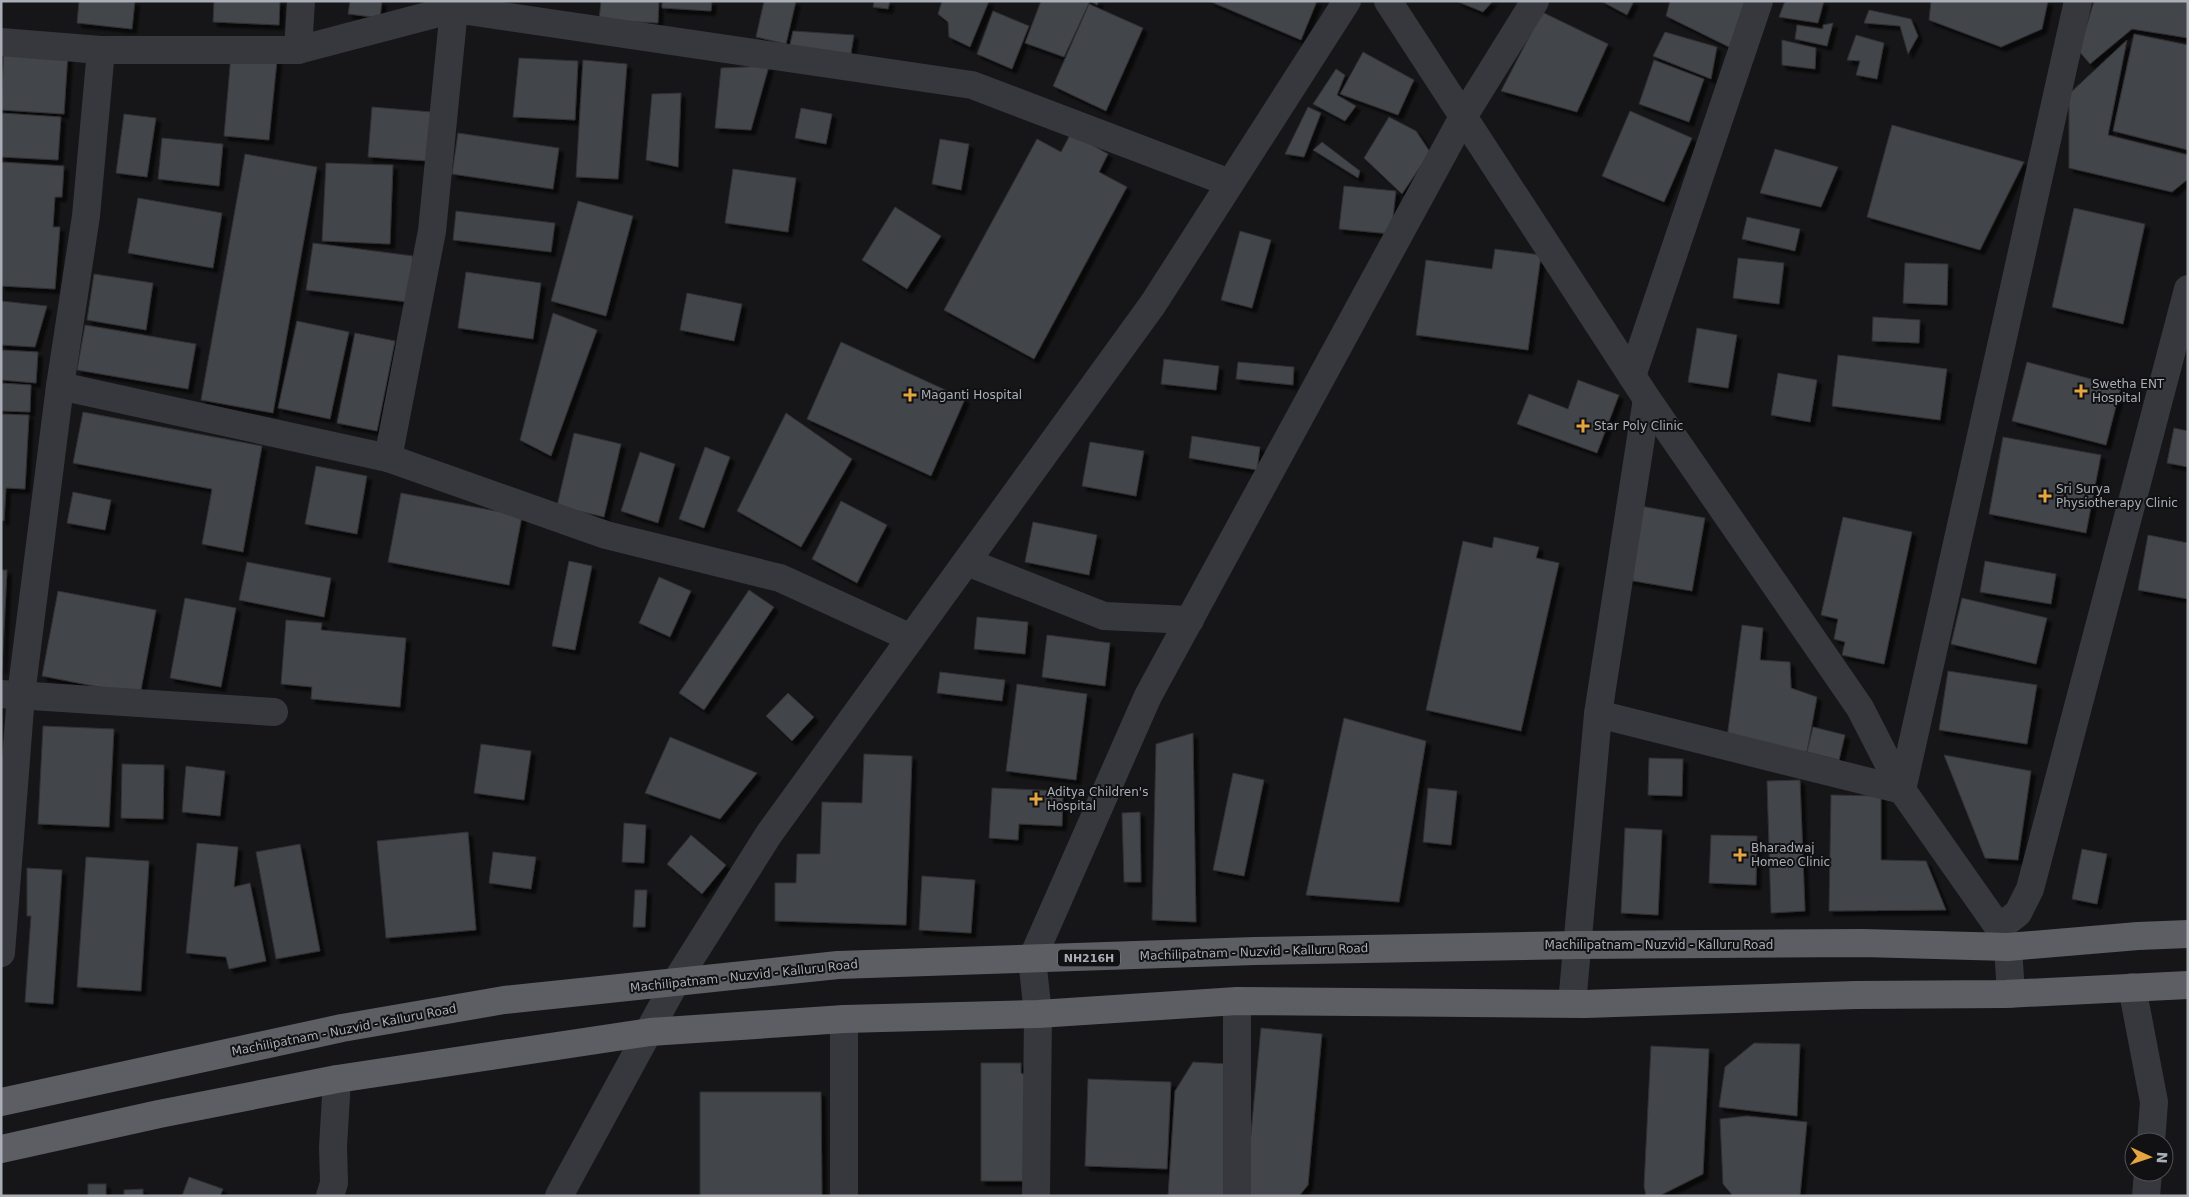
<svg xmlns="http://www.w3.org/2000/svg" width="2189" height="1197" font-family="'DejaVu Sans',sans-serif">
<defs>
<filter id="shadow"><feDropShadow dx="4.5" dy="4.5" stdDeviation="1" flood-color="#0009"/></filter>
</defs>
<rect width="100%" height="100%" fill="#161618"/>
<!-- building -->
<g fill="#434448" stroke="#303034" filter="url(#shadow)">
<path d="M79,1H135L132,29L77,23Z"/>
<path d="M214,1H280L279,25L213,22Z"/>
<path d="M350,1H382L380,18L348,14Z"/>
<path d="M601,1H659L658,23L599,20Z"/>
<path d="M662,1H712L711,11L662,8Z"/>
<path d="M764,1H796L786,44L756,37Z"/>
<path d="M874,1H890L888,9L873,7Z"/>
<path d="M942,1H989L970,47L949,37L948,22L938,14Z"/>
<path d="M1041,1H1099L1097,5L1090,1L1064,57L1025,43Z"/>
<path d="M1209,1H1317L1301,40Z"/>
<path d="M1456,1H1493L1483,12Z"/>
<path d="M1601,1H1634L1627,15Z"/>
<path d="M1670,1H1745L1731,48L1666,16Z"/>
<path d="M1785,1H1824L1818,23L1779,17Z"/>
<path d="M1931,1H2048L2042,29L2001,47L1929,20Z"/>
<path d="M2094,1H2188V38L2132,29L2090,64L2079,51Z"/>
<path d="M1089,4L1143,28L1106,111L1053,86Z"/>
<path d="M1869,10L1911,19L1918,36L1908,54L1900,26L1864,23Z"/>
<path d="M993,11L1029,26L1012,69L977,54Z"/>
<path d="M1542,12L1608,44L1577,112L1501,91Z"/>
<path d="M1833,23L1827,46L1795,39L1797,25L1823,29V25Z"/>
<path d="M793,31L854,35L850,59L789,49Z"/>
<path d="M1665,32L1717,47L1711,79L1653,56Z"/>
<path d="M2134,34L2188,45V150L2113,131Z"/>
<path d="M1856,35L1884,43L1877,79L1856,75L1860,61L1847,60Z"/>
<path d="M1782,40L1816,48L1815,69L1782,65Z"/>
<path d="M2127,40L2108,135L2188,155V179L2172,192L2069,168V94Z"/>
<path d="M4,47L68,52L64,114L1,110Z"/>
<path d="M1363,52L1414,80L1398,115L1340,94Z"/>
<path d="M231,55L277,60L269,140L224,136Z"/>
<path d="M519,58L578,61L575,120L513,117Z"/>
<path d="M583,60L627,64L618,179L576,177Z"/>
<path d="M1654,60L1704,79L1689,122L1639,104Z"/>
<path d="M769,66L751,130L715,128L721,68Z"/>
<path d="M1336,69L1345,75L1337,95L1356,106L1345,121L1313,104Z"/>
<path d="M681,93L678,167L646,160L652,94Z"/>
<path d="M372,107L432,112L428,161L368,157Z"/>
<path d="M1308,107L1321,113L1304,157L1285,154Z"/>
<path d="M801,108L832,114L826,144L795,138Z"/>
<path d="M1630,111L1692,138L1664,202L1602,176Z"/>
<path d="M1,113L61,117L58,160L1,157Z"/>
<path d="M124,114L156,118L147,177L116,173Z"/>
<path d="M1389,117L1416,131L1430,152L1402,194L1364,158Z"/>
<path d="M1892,125L2024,162L1980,250L1867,217Z"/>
<path d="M458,133L559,148L553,189L452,174Z"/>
<path d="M1071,133L1108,154L1099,172L1127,187L1034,359L944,310L1037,139L1061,152Z"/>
<path d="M162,138L223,144L219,186L158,179Z"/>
<path d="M940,139L969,144L961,190L932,184Z"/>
<path d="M1322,142L1360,171L1358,178L1313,150Z"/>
<path d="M1775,149L1838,167L1821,207L1760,193Z"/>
<path d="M245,154L317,167L273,413L201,400Z"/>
<path d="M1,162L64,166L62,197H55L53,227H60L55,289L1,286Z"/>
<path d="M326,163L393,165L390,244L322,241Z"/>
<path d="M733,169L796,178L788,232L725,223Z"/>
<path d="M1344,186L1396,191L1391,234L1339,229Z"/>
<path d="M138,198L222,213L213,268L128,253Z"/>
<path d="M578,201L633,216L606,316L551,301Z"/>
<path d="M895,207L941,236L907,289L862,260Z"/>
<path d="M2074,208L2145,224L2123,324L2052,307Z"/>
<path d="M456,211L555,223L551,252L453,240Z"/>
<path d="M1747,217L1800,229L1795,251L1742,239Z"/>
<path d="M1240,231L1271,240L1252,308L1221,300Z"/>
<path d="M313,243L413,256L408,302L306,290Z"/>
<path d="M1495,249L1541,255L1528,350L1416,335L1426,260L1492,269Z"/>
<path d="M1738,258L1784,263L1779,304L1733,298Z"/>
<path d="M1905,263L1948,264L1947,305L1903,303Z"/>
<path d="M466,272L541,283L533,339L458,328Z"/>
<path d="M94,274L153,283L146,330L87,320Z"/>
<path d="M687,293L742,304L734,341L680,330Z"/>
<path d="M1,301L47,306L35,347L1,345Z"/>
<path d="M553,313L597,330L551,456L520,440Z"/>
<path d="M1873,317L1920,320L1919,343L1872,341Z"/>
<path d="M297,321L349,332L330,419L278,408Z"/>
<path d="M85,325L196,344L188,389L77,370Z"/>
<path d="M1697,328L1737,335L1728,388L1688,382Z"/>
<path d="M355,333L395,341L377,431L337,423Z"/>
<path d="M841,342L965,399L931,476L807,419Z"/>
<path d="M1,350L38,352L36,383L1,380Z"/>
<path d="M1838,355L1947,369L1940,420L1832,406Z"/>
<path d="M1164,359L1219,366L1216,390L1161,384Z"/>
<path d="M1238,362L1294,367L1293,385L1236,379Z"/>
<path d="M2027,362L2121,387L2106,445L2012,421Z"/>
<path d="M1778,373L1817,380L1810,422L1771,415Z"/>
<path d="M1578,380L1619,395L1597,453L1517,424L1529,394L1568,409Z"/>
<path d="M1,383L31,385L30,412L1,411Z"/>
<path d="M83,412L262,446L243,552L202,544L212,489L73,463Z"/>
<path d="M786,413L852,459L801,547L737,511Z"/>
<path d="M1,414L29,415L25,489L6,488L4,521L1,520Z"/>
<path d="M2174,428L2188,431V467L2167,463Z"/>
<path d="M574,433L621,444L604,517L557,506Z"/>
<path d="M1192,436L1260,447L1257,470L1189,458Z"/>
<path d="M2003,437L2101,455L2086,533L1989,514Z"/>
<path d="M1090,442L1144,451L1136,496L1082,486Z"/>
<path d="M705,447L730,457L704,528L679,519Z"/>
<path d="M640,452L675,464L658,523L621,511Z"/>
<path d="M316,466L367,476L357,534L305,524Z"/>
<path d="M73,492L111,500L105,530L67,523Z"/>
<path d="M401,493L522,516L509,585L388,562Z"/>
<path d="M841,501L887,525L857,583L812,559Z"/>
<path d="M1641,506L1705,518L1692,591L1628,580Z"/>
<path d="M1843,517L1912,532L1884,664L1842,655L1845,642L1834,639L1838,619L1821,615Z"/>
<path d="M1033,522L1097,535L1089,575L1025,562Z"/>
<path d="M2148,535L2188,543V599L2138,590Z"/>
<path d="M1494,537L1539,547L1536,558L1559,563L1521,731L1426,710L1463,541L1492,548Z"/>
<path d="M569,561L592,566L575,650L552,646Z"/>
<path d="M1985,561L2056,574L2051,604L1980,592Z"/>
<path d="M247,562L331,578L324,617L239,600Z"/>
<path d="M1,570H7L2,669H1Z"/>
<path d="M659,577L691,591L670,637L639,623Z"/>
<path d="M749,590L774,607L704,710L679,693Z"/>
<path d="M58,591L156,610L140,695L42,676Z"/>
<path d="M185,598L236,608L221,687L170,678Z"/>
<path d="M1962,598L2047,618L2036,664L1951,644Z"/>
<path d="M977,617L1028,622L1025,654L974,649Z"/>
<path d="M286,620L322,623L321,630L406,638L400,707L311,699L312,687L281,684Z"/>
<path d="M1742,625L1763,628L1760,660L1790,662L1791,688L1817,697L1807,752L1727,738Z"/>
<path d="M1047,635L1110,643L1105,686L1042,677Z"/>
<path d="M1948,671L2037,685L2027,744L1939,730Z"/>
<path d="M940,672L1005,680L1002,701L937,693Z"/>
<path d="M1017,684L1087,694L1076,780L1006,771Z"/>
<path d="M788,693L814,717L792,741L766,716Z"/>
<path d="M1344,718L1426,741L1399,902L1306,895Z"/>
<path d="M43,726L114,729L109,827L38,824Z"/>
<path d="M1813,727L1845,735L1839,760L1807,752Z"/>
<path d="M1193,733L1196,922L1152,920L1156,744Z"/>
<path d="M670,737L757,773L720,819L645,793Z"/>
<path d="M481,744L531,751L524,800L474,793Z"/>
<path d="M864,754L912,756L906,925L775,921V883H796L797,854H820L822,802L862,803Z"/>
<path d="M1944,755L2031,771L2018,860L1985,858Z"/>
<path d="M1649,758L1683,759L1682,796L1648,795Z"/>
<path d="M122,764L164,765L163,819L121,818Z"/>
<path d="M186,766L225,771L220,816L182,812Z"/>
<path d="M1233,773L1264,780L1244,876L1213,870Z"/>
<path d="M1800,780L1805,911L1771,913L1767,781Z"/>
<path d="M992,788L1063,791L1062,826L1019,824L1018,840L989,838Z"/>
<path d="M1428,788L1457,791L1451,845L1423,842Z"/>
<path d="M1831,795L1881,796V860L1926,861L1946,910L1829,911Z"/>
<path d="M1140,812L1141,882H1124L1122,813Z"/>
<path d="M624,823L646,825L644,863L622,862Z"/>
<path d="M1625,828L1662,830L1658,915L1621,913Z"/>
<path d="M468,832L476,930L386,938L377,841Z"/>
<path d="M691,835L726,865L702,894L667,864Z"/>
<path d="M1711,835L1757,836L1756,885L1709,883Z"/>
<path d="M197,843L238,847L234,887L250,883L266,961L229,969L226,957L186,953Z"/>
<path d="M300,844L320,951L276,959L256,852Z"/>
<path d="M2082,849L2107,854L2097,904L2072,899Z"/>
<path d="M493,852L536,857L531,889L489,883Z"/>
<path d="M86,857L149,861L141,991L77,987Z"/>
<path d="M27,868L62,870L53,1004L25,1002L31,916H27Z"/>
<path d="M922,876L975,880L971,933L919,930Z"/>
<path d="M635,890H647L645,927H633Z"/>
<path d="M1261,1028L1322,1034L1308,1185L1299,1196H1245Z"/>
<path d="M1754,1043L1800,1044L1797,1116L1719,1107L1725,1067Z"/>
<path d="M1651,1046L1709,1049L1703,1174L1659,1196H1646L1644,1186Z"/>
<path d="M1193,1062L1229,1064L1231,1196H1168L1175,1091Z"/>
<path d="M981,1063H1021V1073L1027,1076V1181H981Z"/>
<path d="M1088,1079L1171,1082L1167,1169L1085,1166Z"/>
<path d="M700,1092H821L822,1196H700Z"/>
<path d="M1747,1116L1807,1122L1800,1196H1733L1723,1184L1720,1119Z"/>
<path d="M189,1177L223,1189L220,1196H182Z"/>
<rect x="88" y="1184" width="18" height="12"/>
<path d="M143,1189V1196H124V1190Z"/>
</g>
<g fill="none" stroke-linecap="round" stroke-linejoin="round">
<!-- minor -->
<g stroke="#37383d" stroke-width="28">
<path d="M1388,1L1647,399L1860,708L1902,790L1999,928L2008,947L2011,994"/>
<path d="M1,42L101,50H298L454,9L972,85L1230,183"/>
<path d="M298,50L301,1"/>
<path d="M1632,376L1759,1"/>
<path d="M60,386L388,458L606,535L780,578L911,638"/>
<path d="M388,458L432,231L454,9"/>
<path d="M967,562L1104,616L1190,620"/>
<path d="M1,694L274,712"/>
<path d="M1598,714L1902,790L2078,1"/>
<path d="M1999,928L2018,913L2030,889L2188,289"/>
<path d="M1,953L21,695L60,386L86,216L101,50"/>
<path d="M2132,987L2154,1102L2151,1142"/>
<path d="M1237,1001V1196"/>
<path d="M1572,1004L1598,714L1647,399"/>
<path d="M844,1019V1196"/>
<path d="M330,1196L334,1183L333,1147L337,1079"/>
<path d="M559,1196L675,983L769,834L1153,304L1347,1"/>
<path d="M1036,1196L1038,1014L1032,959L1148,696L1463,117L1535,1"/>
<path d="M2146,1196L2148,1172"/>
</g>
<!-- trunk -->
<g stroke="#5c5e64" stroke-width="28">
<path d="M1,1102L342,1028L504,1000L838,965L1255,951L1577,945L1863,943L2008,947L2138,936L2188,934"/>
<path d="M1,1149L159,1114L337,1079L650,1032L844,1019L1038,1014L1237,1001L1585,1004L1856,995L2005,994L2188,985"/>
</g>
</g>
<!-- markers -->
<g fill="#e5a641" stroke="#111113" stroke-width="2">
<path d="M2078.5 383.5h5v5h5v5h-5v5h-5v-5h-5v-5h5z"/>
<path d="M907.5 387.5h5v5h5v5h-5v5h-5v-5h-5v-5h5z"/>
<path d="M1580.5 418.5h5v5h5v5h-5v5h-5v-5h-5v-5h5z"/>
<path d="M2042.5 488.5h5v5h5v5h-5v5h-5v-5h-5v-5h5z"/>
<path d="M1033.5 791.5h5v5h5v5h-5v5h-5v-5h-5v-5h5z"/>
<path d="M1737.5 847.5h5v5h5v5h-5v5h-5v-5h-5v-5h5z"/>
</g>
<g text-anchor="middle" stroke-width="4" stroke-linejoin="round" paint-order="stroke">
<!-- shield labels -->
<rect fill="#111113" stroke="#7b7f86" stroke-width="1" x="1058" y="949.5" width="62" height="17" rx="4"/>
<g font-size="11" font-weight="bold" fill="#a9aeb7">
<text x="1089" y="962">NH216H</text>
</g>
<!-- poi labels -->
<g font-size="12" fill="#a9aeb7" stroke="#111113" text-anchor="start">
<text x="2092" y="388">Swetha ENT<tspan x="2092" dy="14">Hospital</tspan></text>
<text x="921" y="399">Maganti Hospital</text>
<text x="1594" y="430">Star Poly Clinic</text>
<text x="2056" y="493">Sri Surya<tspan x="2056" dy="14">Physiotherapy Clinic</tspan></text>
<text x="1047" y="796">Aditya Children's<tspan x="1047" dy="14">Hospital</tspan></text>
<text x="1751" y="852">Bharadwaj<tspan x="1751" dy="14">Homeo Clinic</tspan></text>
</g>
<!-- street labels -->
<g font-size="12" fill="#a9aeb7" stroke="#111113">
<text x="1659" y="949">Machilipatnam - Nuzvid - Kalluru Road</text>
<text transform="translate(1254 952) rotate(-2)" y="4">Machilipatnam - Nuzvid - Kalluru Road</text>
<text transform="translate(744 976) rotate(-6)" y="4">Machilipatnam - Nuzvid - Kalluru Road</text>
<text transform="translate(344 1030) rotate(-11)" y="4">Machilipatnam - Nuzvid - Kalluru Road</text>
</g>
</g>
<!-- border -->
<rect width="2189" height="1197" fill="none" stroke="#a9aeb7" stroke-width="5"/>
<!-- north arrow -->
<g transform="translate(2149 1157) rotate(93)"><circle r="24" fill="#111113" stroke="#4e5055"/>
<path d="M0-4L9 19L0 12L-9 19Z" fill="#e5a641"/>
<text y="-8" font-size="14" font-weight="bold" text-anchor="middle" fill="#a9aeb7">N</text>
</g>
</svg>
